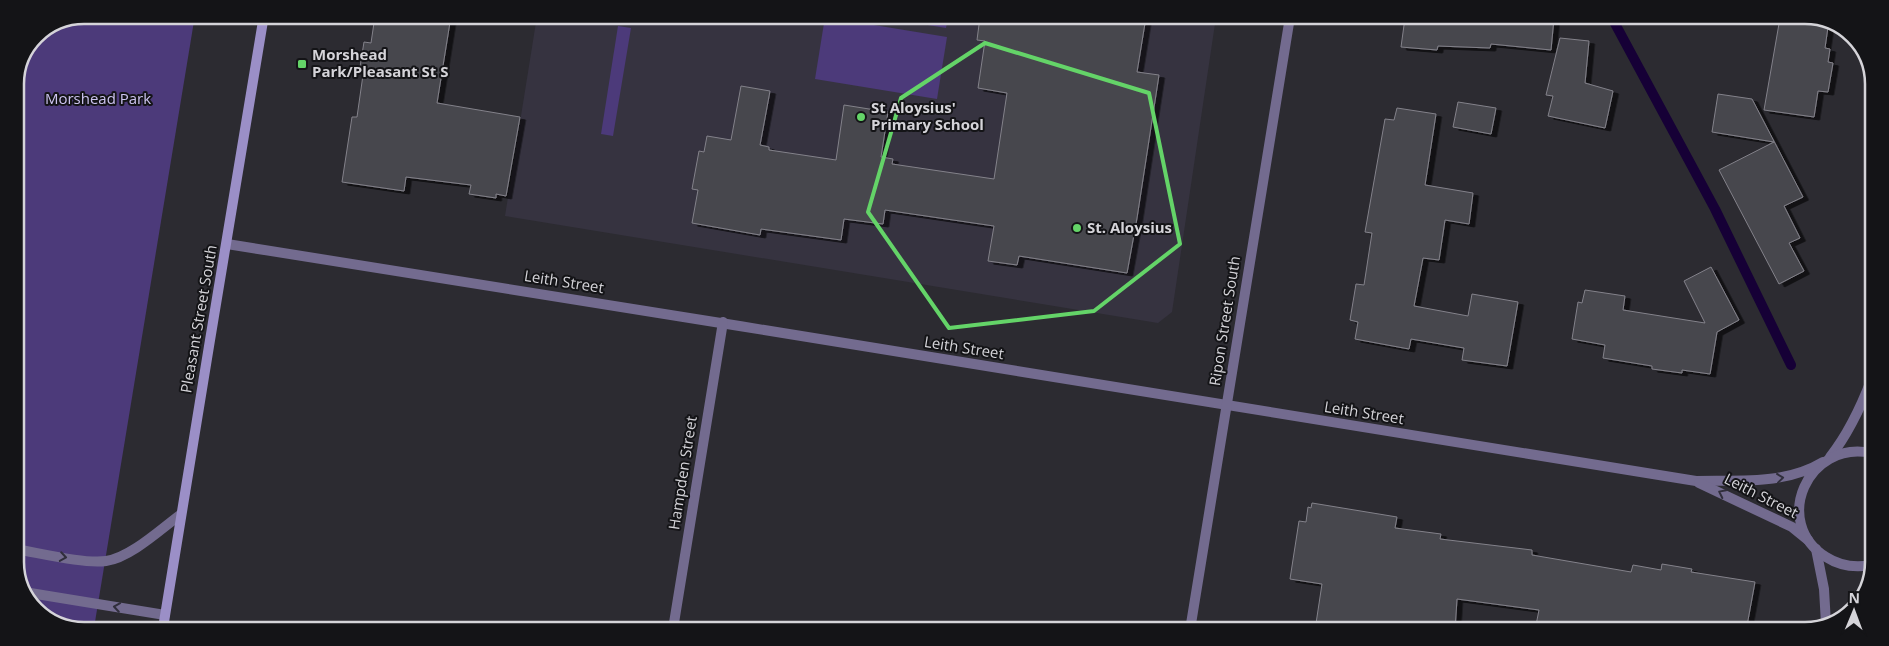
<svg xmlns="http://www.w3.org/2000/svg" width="1889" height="646" font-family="'Open Sans',sans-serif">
<defs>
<filter id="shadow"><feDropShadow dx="5.5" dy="3" stdDeviation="0" flood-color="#0009"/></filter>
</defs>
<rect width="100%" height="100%" fill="#2c2b31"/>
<!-- built -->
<path fill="#363340" d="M537,16L1216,17L1172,312L1158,323L505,216Z"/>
<!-- green -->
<g fill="#4c3a7a">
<path d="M84,15H195L94,628L62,627L29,604L15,567V79L35,35Z"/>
<path d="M825,17L947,37L937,99L815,79Z"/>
<path d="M879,17H948L946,28Z"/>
<path d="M618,26L631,28L613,136L601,134Z"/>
</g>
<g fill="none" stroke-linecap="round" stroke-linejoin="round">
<!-- stream -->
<path stroke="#160036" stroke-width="10" d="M1612,18L1715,209L1791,365"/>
</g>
<!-- building -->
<g fill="#47464d" stroke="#83828a" filter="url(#shadow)">
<path d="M375,16H451L437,103L520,117L506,196L496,194V198L469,194L471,185L406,177L404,191L342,182L352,117H357L364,68L360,67L364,42L371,43Z"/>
<path d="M980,17H1146L1137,72L1159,75L1137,218L1127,273L1019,256L1017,265L988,261L994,226L885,210L883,224L844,219L841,240L761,229L760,235L692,223L698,190L692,189L699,151L704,152L707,136L731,140L741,86L770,91L760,145L769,147V150L836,160L844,105L888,112L881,157L893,159L892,164L994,179L1007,93L978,88L985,41L977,40Z"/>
<path d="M1405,18H1554L1551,50L1491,44L1490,48L1438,46L1437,50L1401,47Z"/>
<path d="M1780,18L1827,19L1829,20L1825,48L1830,49L1828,62L1833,63L1828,92L1818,91L1814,117L1764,110Z"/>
<path d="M1560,38L1589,41L1585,83L1613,91L1605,128L1548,116L1553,96L1546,95Z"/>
<path d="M1718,94L1752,99L1803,197L1784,206L1800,238L1789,243L1804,271L1779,284L1719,170L1774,142L1712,132Z"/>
<path d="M1458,102L1496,108L1491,134L1453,127Z"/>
<path d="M1397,108L1436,114L1425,185L1473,193L1469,224L1445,220L1439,260L1423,258L1414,306L1468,316L1472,294L1518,302L1507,366L1462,360L1464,348L1411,339L1409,349L1355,339L1358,322L1350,320L1356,284L1364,285L1372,233L1365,232L1385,119L1394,120Z"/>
<path d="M1711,267L1739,320L1717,332L1710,374L1682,370V373L1652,369V366L1603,358L1605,345L1572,339L1578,302L1582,303L1585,290L1625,296L1623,310L1705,323L1684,281Z"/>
<path d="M1312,503L1397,517L1395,528L1441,534L1440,539L1532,550V555L1631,572L1633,565L1661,570L1662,564L1692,569L1691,572L1755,582L1746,631L1548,630L1549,626L1536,625L1539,610L1457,599L1455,630H1315L1322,584L1290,579L1299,521L1306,522L1308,507L1311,508Z"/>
</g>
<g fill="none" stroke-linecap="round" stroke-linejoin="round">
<!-- lane -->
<g stroke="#736b8f" stroke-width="10">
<path d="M15,549C40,553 83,564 106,561C130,558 161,529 180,515"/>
<path d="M24,592L165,615"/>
</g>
<!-- street -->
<g stroke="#736b8f" stroke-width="10">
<path d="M227,244C717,321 1206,403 1696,481C1739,480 1785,485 1823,462"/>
<path d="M1830,457C1849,433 1861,407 1872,378"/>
<path d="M1699,483L1792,527L1808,540"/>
<path d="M1816,549L1824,589L1826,624"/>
<path d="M1871,565C1855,568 1840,566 1826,557C1771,522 1808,440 1871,453"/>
<path d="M1855,606L1870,579"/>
<path d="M673,629L723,322"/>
<path d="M1190,630L1290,17"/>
</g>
<!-- secondary -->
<path stroke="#9b8fc7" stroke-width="10" d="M163,628C195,423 231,220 264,15"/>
</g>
<!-- one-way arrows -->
<defs><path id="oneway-chevron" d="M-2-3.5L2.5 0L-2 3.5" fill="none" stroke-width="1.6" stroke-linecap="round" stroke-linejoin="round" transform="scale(1.25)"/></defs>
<g stroke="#302e3b">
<use href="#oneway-chevron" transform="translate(1780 478) rotate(-7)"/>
<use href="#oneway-chevron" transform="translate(1722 493) rotate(-154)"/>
<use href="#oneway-chevron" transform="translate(63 557) rotate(9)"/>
<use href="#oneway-chevron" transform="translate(117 607) rotate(-171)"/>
</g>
<!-- marked area -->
<path fill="none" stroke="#64d468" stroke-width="4" stroke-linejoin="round" d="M985,43L1149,93L1180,244L1094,311L949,328L868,212L901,98Z"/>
<!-- markers -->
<g fill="#64d468" stroke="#141417" stroke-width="2">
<rect x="297" y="59" width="10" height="10" rx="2.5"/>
<circle cx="861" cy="117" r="5"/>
<circle cx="1077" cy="228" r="5"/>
</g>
<g text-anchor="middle" stroke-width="4" stroke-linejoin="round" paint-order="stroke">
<!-- poi labels -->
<g font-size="15" font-weight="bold" fill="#d5d4d9" stroke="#141417" text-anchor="start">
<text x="312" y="60">Morshead<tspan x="312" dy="17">Park/Pleasant St S</tspan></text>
<text x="871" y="113">St Aloysius'<tspan x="871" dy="17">Primary School</tspan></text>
<text x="1087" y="233">St. Aloysius</text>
</g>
<!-- park labels -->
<g font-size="15" fill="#cdc4f0" stroke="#141417">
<text x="98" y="104">Morshead Park</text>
</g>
<!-- street labels -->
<g font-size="15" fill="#d5d4d9" stroke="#141417">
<text transform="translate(564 282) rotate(9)" y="5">Leith Street</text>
<text transform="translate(199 319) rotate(-80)" y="5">Pleasant Street South</text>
<text transform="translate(1225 321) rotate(-81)" y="5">Ripon Street South</text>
<text transform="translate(964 348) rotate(9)" y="5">Leith Street</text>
<text transform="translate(1364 413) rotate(9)" y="5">Leith Street</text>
<text transform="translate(683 473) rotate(-81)" y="5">Hampden Street</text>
<text transform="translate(1761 496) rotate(27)" y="5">Leith Street</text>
</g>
</g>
<!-- crop -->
<path d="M0 0H1889V646H0ZM84 24H1805A60 60 0 0 1 1865 84V562A60 60 0 0 1 1805 622H84A60 60 0 0 1 24 562V84A60 60 0 0 1 84 24Z" fill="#141417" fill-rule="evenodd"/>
<path fill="none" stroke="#d5d4d9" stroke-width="2.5" d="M84 24H1805A60 60 0 0 1 1865 84V562A60 60 0 0 1 1805 622H84A60 60 0 0 1 24 562V84A60 60 0 0 1 84 24Z"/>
<!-- north arrow -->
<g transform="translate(1854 611) rotate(1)" stroke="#141417" stroke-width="4" paint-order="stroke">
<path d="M0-4L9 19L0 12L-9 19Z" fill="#d5d4d9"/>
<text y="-8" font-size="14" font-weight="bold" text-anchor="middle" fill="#d5d4d9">N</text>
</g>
</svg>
